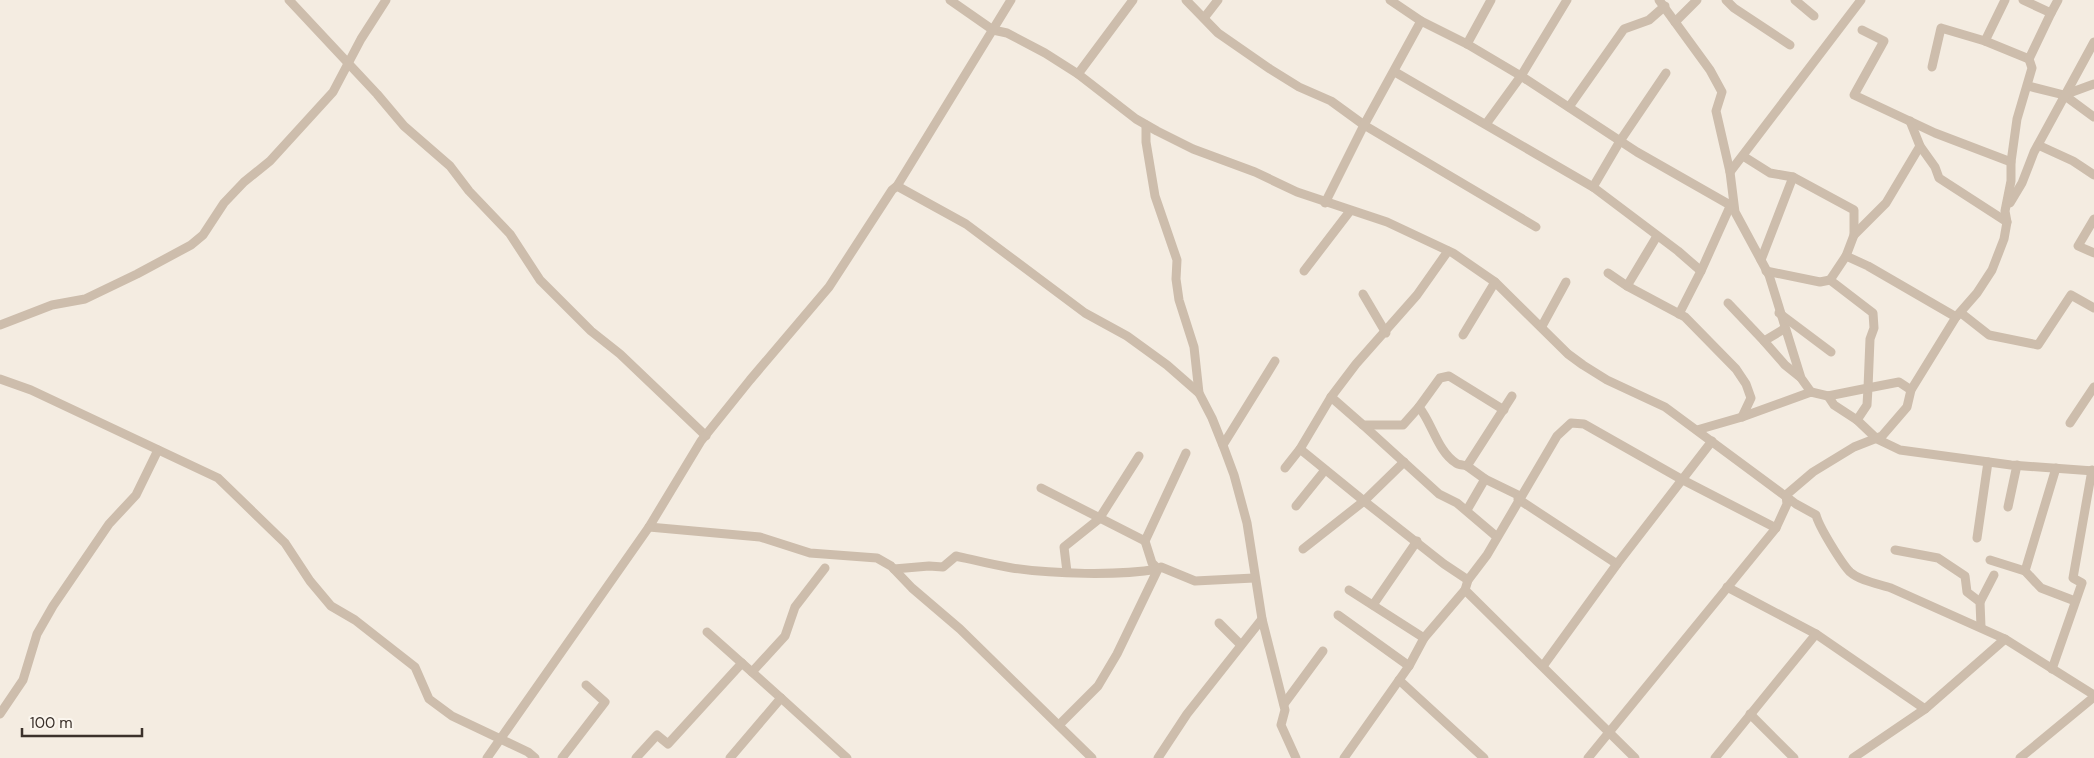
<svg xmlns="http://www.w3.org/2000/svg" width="2094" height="758" font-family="'DM Sans',sans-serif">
<rect width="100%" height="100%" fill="#f4ece1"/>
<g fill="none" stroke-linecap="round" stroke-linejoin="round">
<!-- minor -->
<g stroke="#cdbdac" stroke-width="9">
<path d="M289,0L377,94L404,126L450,166L469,191L510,234L540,280L591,331L620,354L706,436"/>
<path d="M950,0L993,30L1007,33L1045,53L1078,74L1136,119L1157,131L1193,149L1255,172L1297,192L1387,222L1453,253L1495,282L1568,354L1583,365L1607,380L1665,407L1796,504L1816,515C1819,527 1842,564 1850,572C1860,581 1879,584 1891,588L2005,639L2094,695"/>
<path d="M1186,0L1218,33L1270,69L1299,87L1331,101L1364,125L1536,227"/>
<path d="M1390,0L1421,21"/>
<path d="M1659,0L1710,70L1722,92L1716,111L1730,172L1735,212L1769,275L1801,378L1811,392"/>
<path d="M1726,0L1734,8L1790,45"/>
<path d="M1795,0L1814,16"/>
<path d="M2005,0L1985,41L2029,59"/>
<path d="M2051,13L2058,0"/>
<path d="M1204,18L1218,0"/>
<path d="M1675,22L1697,0"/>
<path d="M1862,30L1884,41L1854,95L1935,133L2011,162"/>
<path d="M1467,44L1491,0"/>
<path d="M1932,67L1941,28L1985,41"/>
<path d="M1395,72L1593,187"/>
<path d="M1666,73L1620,141L1593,187L1678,251L1701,271"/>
<path d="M1078,74L1133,0"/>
<path d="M2028,86L2064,95L2094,84"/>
<path d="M2064,95L2094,117"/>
<path d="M1569,107L1624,29L1649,20L1665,6"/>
<path d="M1910,121L1920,146L1935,167L1939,178L2007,222"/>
<path d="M1486,124L1521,76L1637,152L1730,205"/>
<path d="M1146,125V142L1155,196L1177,260L1176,279L1179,300L1194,347L1199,393L1212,418L1224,448L1234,475L1247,523L1262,619L1285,710L1281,725L1296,758"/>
<path d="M2038,145L2073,161L2094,175"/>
<path d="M1743,156L1770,173L1793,177L1854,210V235L1846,256"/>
<path d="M1730,172L1861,0"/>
<path d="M897,186L966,224L1085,313L1127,336L1167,365L1199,393"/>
<path d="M1325,203L1364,125L1421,21L1467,44L1521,76L1567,0"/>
<path d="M2010,203L2022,183L2034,152L2094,42"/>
<path d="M2094,219L2078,246L2094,253"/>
<path d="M1854,235L1886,203L1920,146"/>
<path d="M1657,236L1627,286L1685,317L1736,369L1746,384L1751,398L1742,417"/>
<path d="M1761,260L1793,177"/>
<path d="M1304,271L1350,211"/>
<path d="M1766,271L1820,282L1830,280"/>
<path d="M1608,273L1627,286"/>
<path d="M1363,294L1386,333"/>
<path d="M1728,303L1764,341"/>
<path d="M1779,313L1831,352"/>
<path d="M1961,313L1989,335L2038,345L2071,295L2094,308"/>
<path d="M1679,314L1701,271L1732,202"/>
<path d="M0,325L52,305L85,299L137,274L191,245L203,235L224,203L244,182L270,161L333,92L361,39L386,0"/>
<path d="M1542,326L1566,282"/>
<path d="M1784,329L1764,341L1785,365L1800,377"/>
<path d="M1463,335L1495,282"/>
<path d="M0,379L31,390L218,478L285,543L310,581L331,606L355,620L415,667L429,699L452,716L528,752L535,758"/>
<path d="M1512,396L1467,466L1485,479L1520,496"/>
<path d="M1828,396L1834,405L1857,420L1877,439L1900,450L2011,465L2094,471"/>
<path d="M1331,397L1363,425H1403L1419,407"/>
<path d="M1857,420L1867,405L1868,388L1899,382L1911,390"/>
<path d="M2070,423L2094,387"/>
<path d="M1363,425L1439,494L1457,503L1497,537"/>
<path d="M1697,430L1742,417L1811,392L1828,396L1868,388L1870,339L1874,328L1873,313L1830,280L1846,256L1868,266L1956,317"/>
<path d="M1223,445L1275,361"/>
<path d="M1300,449L1364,501L1303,549"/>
<path d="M1186,453L1145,541L1152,563L1158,569L1161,567L1195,581L1254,578"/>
<path d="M1404,462L1364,501L1444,564L1468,580"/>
<path d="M1467,466C1464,465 1458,465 1456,463C1438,452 1432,423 1419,407L1440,378L1449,376L1504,410"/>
<path d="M1285,468L1300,449L1331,397L1356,364L1417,295L1448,251"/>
<path d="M1041,488L1145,541"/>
<path d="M1518,499L1617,564"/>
<path d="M1296,506L1325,470"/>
<path d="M2008,507L2017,465"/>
<path d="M1467,510L1485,479"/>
<path d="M649,527L760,537L810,553L877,558L891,566L912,588L960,629L1092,758"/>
<path d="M1977,538L1988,462"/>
<path d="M1895,550L1938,558L1965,576L1967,592L1980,602L1981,627"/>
<path d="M1990,560L2025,571L2056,468"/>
<path d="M894,569L929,566L943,567L956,556C974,560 993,565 1012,568C1053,574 1117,576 1158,569L1117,654L1098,686L1059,725"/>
<path d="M2025,571L2041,588L2075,601"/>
<path d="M1067,572L1064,547L1099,519L1139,456"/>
<path d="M1727,587L1816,634L1925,709"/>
<path d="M1349,590L1424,638"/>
<path d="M1465,590L1635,758"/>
<path d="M1980,602L1994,575"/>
<path d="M1373,605L1417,541"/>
<path d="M1338,615L1409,666"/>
<path d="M1219,623L1241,645"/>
<path d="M707,632L781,698"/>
<path d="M1543,666L1617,564L1712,441"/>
<path d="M2052,669L2082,583L2073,578L2092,470"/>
<path d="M752,672L785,636L795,607L825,568"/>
<path d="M1399,680L1484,758"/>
<path d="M1284,704L1323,651"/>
<path d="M0,714L23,680L37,634L53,606L109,524L136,495L158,450"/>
<path d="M1750,714L1794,758"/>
<path d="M487,758L649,527L701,441L750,380L829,287L892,190L897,186L1011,0"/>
<path d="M562,758L605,702L586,685"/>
<path d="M636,758L657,735L668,744L742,663"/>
<path d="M730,758L781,698L847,758"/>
<path d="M1158,758L1187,714L1262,619"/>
<path d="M1344,758L1409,666L1424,638L1465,590L1468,580L1487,555L1557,436L1571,423L1584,424L1681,479L1776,528"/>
<path d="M1588,758L1776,528L1787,504L1786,495L1813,472L1854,447L1882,436L1907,407L1911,390L1956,317L1977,293L1992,270L2004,239L2007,222L2005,211L2011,181V162L2017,119L2032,68L2029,59L2051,13L2023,0"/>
<path d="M1715,758L1816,634"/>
<path d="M1853,758L1925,709L2005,639"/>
<path d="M2020,758L2094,697"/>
</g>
</g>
<!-- scale -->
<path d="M22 728v8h120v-8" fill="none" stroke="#3b312b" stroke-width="2.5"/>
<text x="30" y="728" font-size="15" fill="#3b312b" stroke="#fbf6ee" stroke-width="4" paint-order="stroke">100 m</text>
</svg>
